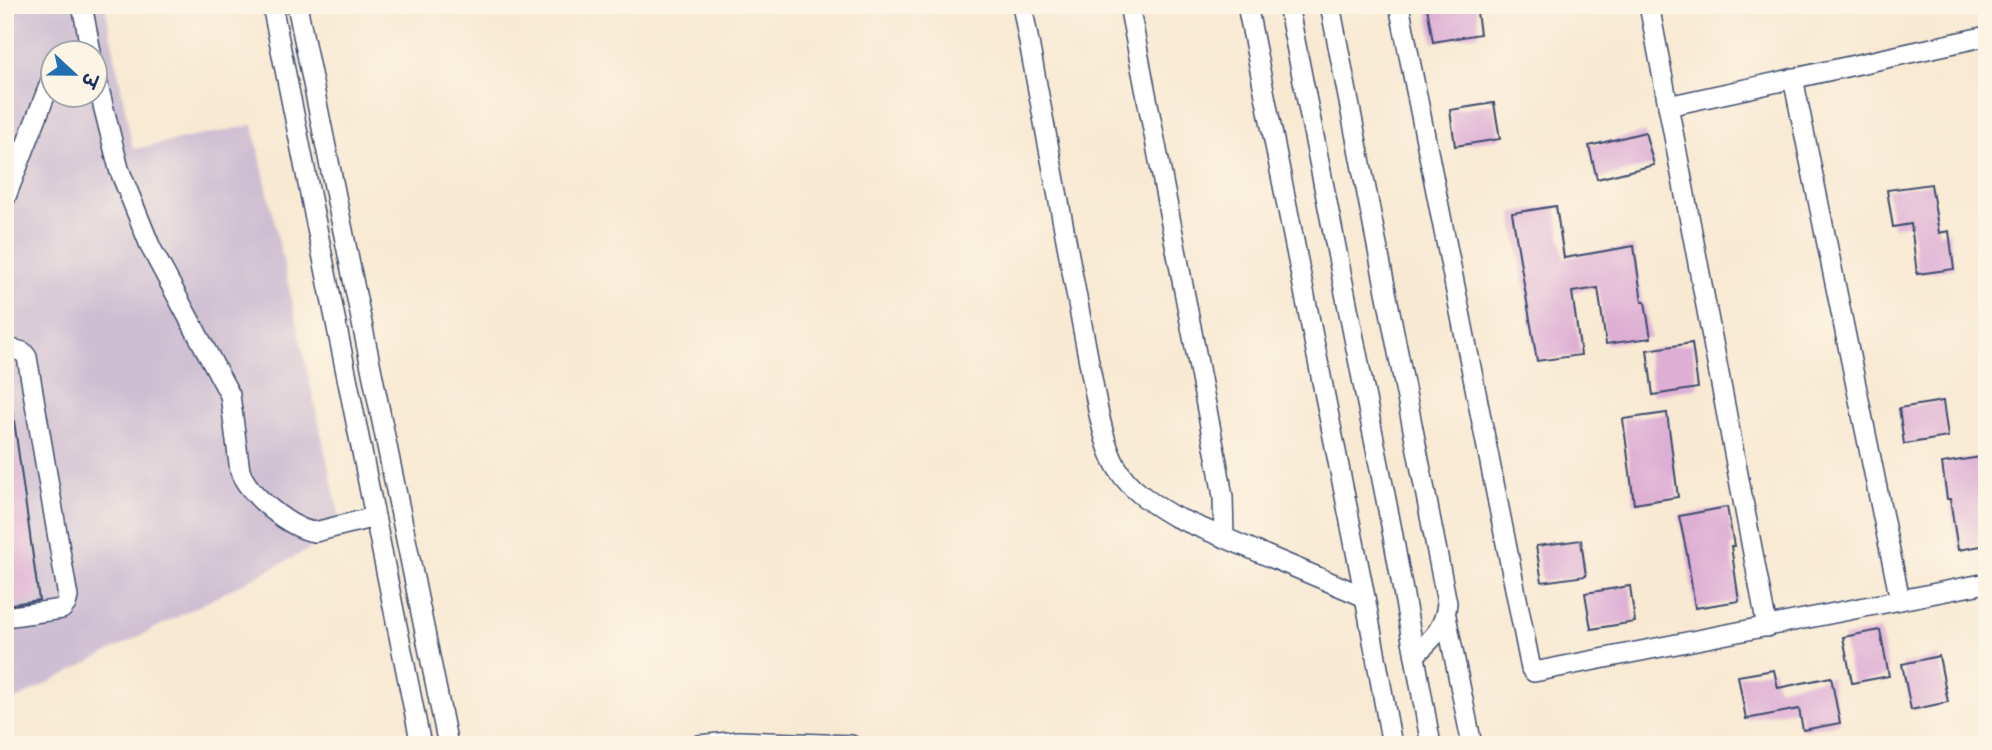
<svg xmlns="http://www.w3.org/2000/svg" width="1992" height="750" font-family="'Playpen Sans','Playpen Sans Deva',sans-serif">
<rect width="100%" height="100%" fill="#fcf5e5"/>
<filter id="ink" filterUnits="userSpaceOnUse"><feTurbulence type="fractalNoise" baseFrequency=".0143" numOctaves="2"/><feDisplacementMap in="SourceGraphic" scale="14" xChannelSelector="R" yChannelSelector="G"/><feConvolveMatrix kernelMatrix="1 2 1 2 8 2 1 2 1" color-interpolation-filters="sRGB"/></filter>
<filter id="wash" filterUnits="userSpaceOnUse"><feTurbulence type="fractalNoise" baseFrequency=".00686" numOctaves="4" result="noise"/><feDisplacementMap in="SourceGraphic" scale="28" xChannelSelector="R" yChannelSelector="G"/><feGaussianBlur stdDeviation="1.57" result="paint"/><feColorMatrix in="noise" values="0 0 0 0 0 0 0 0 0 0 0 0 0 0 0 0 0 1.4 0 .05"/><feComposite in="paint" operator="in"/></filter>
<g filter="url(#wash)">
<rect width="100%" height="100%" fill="#f8e9d2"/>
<!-- industrial -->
<path fill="#cebed2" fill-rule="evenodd" d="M5,5H105L133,149L253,125L343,532L5,705ZM52,52H94V94H52Z"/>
<g id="blocks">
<!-- building -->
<g fill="#deafd4">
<path d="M1436,5H1476L1480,34L1433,42L1427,7Z"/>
<path d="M1494,103L1500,139L1455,146L1450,110Z"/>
<path d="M1645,132L1654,165L1597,179L1589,146Z"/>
<path d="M1931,184L1939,233L1949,231L1954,269L1917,274L1911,224L1893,227L1887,190Z"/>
<path d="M1556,206L1564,258L1634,246L1642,302H1645L1651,338L1606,344L1598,288L1572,292L1581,355L1537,361L1512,213Z"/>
<path d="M1692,343L1698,388L1653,395L1647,350Z"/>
<path d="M1943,401L1948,437L1904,444L1899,408Z"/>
<path d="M13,413L39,600L5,605V414Z"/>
<path d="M1667,413L1678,497L1634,504L1623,419Z"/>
<path d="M1987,456V545L1958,550L1950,499H1947L1942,463Z"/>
<path d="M1727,507L1734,546H1731L1739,601L1695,608L1687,554L1679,516Z"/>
<path d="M1581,540L1586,576L1542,582L1536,546Z"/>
<path d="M1630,586L1635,622L1591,629L1585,593Z"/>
<path d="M1880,630L1889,676L1852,683L1843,637Z"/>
<path d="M1939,656L1948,702L1911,710L1902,664Z"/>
<path d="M1774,670L1778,688L1831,677L1840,723L1803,730L1799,709L1746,719L1738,676Z"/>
</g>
</g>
</g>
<g filter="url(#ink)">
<use href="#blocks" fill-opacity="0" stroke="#3c4b6f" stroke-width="2"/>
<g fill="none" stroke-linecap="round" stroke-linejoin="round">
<!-- minor casing -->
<g stroke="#3c4b6f" stroke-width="22">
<g id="minor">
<path d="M82,5L91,52"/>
<path d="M272,5L421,745"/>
<path d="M297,5L448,745"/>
<path d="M1022,5L1098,410C1111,468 1120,485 1173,516L1365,597"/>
<path d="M1129,5L1218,467L1223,497L1224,537"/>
<path d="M1247,5L1365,597L1392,745"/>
<path d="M1288,5L1391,525L1431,745"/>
<path d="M1330,5L1447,603C1445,628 1433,638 1415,655"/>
<path d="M1399,5L1531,669L1534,672L1987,583"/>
<path d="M1649,5L1767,627"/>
<path d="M94,69L119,169L151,248L230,395L240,471C248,494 290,529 315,532L375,517"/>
<path d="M1793,78L1900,600"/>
<path d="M1668,106L1987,36"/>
<path d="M5,199L52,78"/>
<path d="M5,351L16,350L23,352L27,357L68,597L66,604L62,609L5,617"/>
<path d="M1446,616L1472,745"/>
<path d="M699,745L739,741L851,745"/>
</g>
</g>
<!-- minor -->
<use href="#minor" stroke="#fff" stroke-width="19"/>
</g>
</g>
<!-- margin -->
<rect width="1992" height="750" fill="none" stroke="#fcf5e5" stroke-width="28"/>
<!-- north arrow -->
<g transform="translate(74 74) rotate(112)"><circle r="33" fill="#fcf5e5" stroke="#a2a6af" stroke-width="2"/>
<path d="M0-5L12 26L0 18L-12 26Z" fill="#1f6fb2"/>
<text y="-10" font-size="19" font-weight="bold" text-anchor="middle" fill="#1b2f5e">उ</text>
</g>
</svg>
